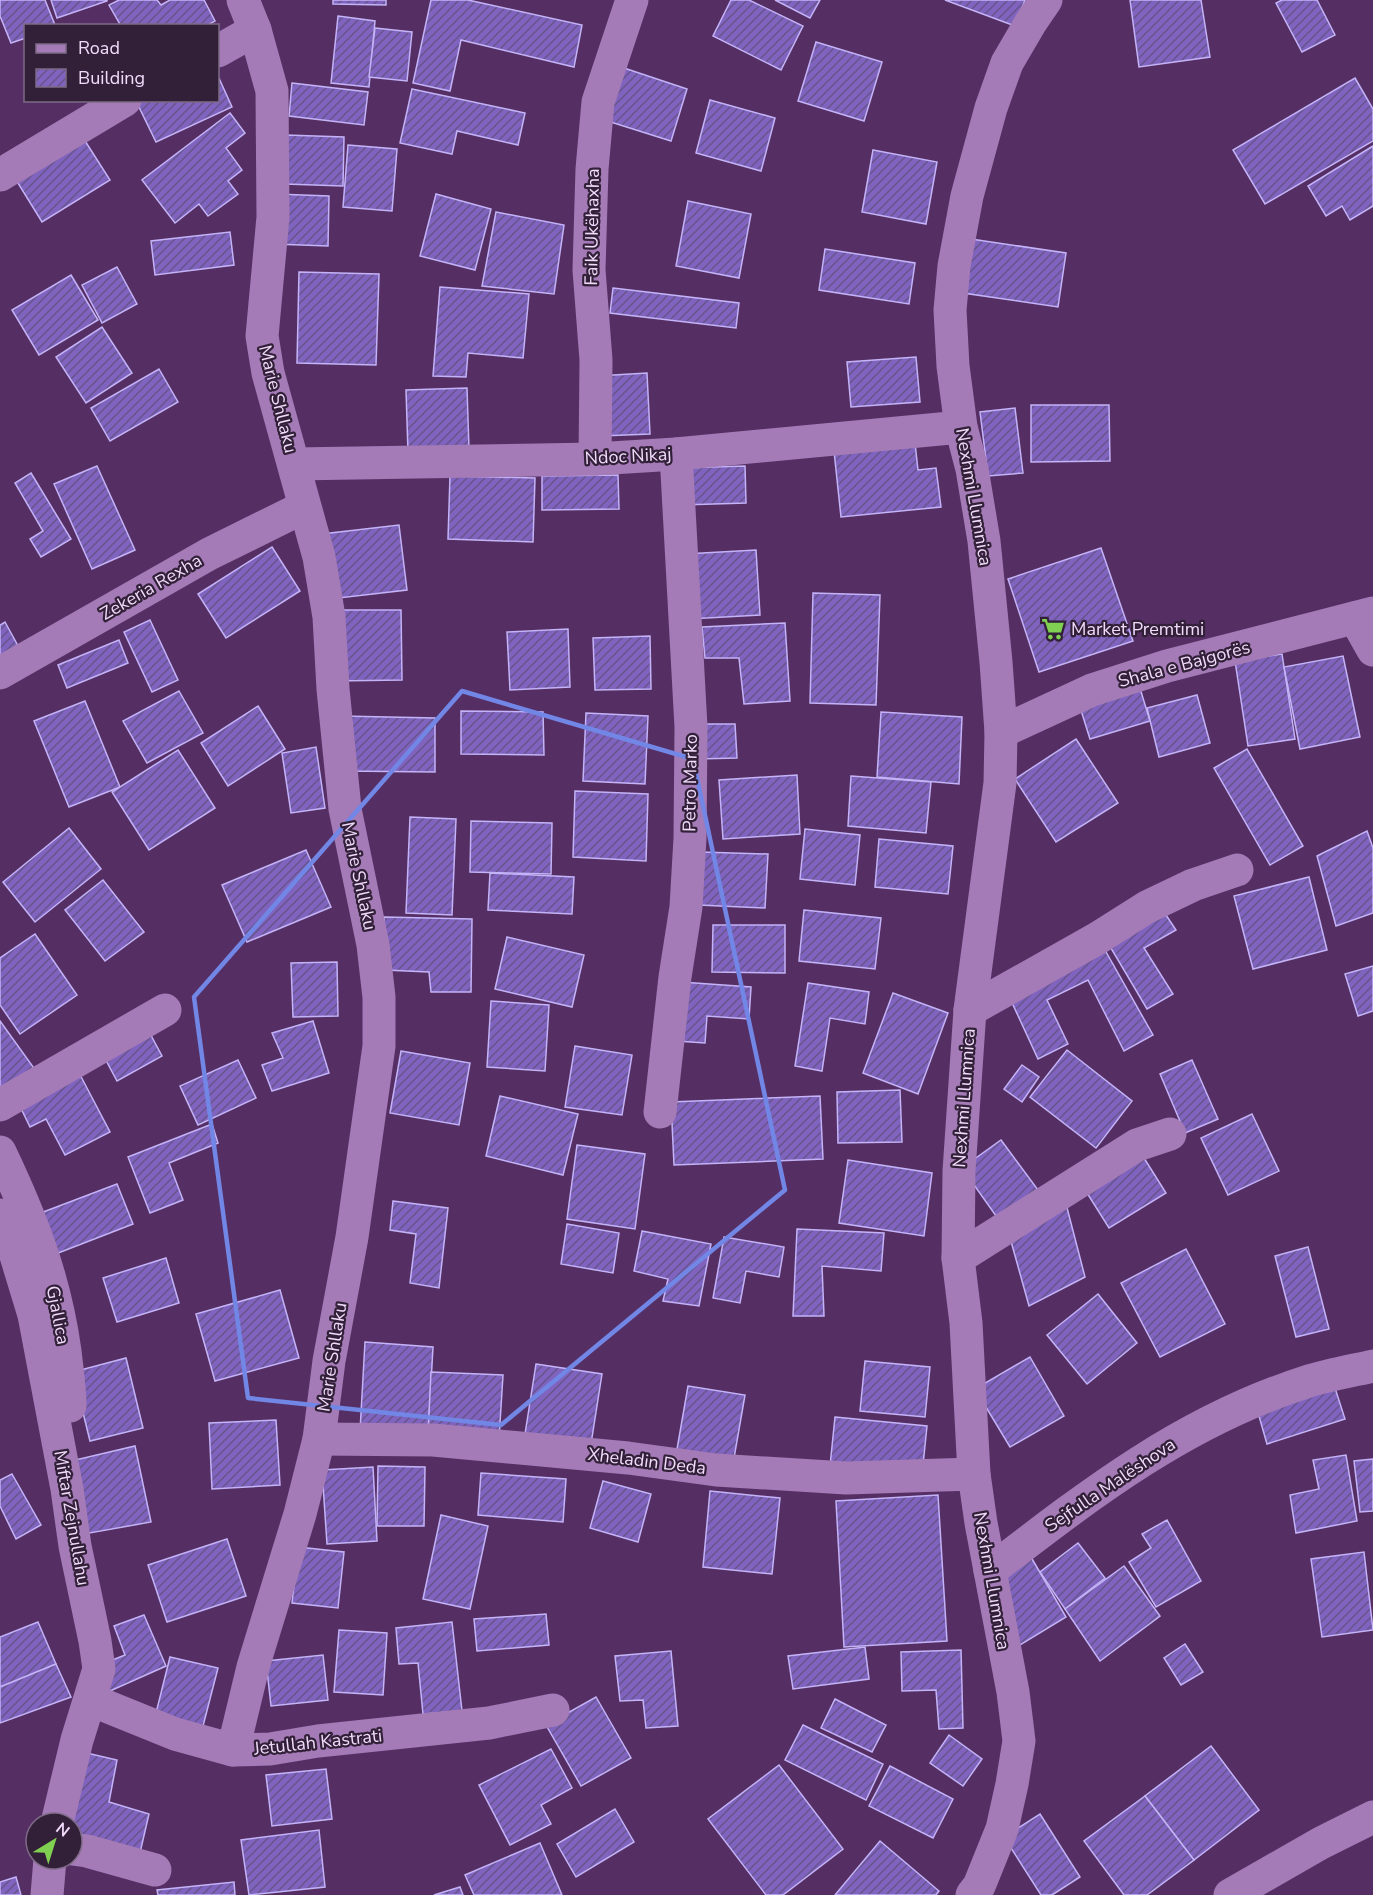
<svg xmlns="http://www.w3.org/2000/svg" width="1373" height="1895" font-family="'Nunito Sans',sans-serif">
<defs>
<pattern id="building-hatch" width="6" height="6" patternUnits="userSpaceOnUse" patternTransform="scale(1.5)"><rect width="6" height="6" fill="#7f63bf"/><path d="M-1 1l2-2M0 6l6-6M5 7l2-2" fill="none" stroke="#66548b"/></pattern>
</defs>
<rect width="100%" height="100%" fill="#552f64"/>
<!-- building -->
<g fill="url(#building-hatch)" stroke="#c4b3f7" stroke-width="1.5">
<path d="M0,0H45L55,25L26,26V38L11,43L0,16Z"/>
<path d="M51,0H107V1L57,18Z"/>
<path d="M119,0H157L161,5L170,0H204L215,21L206,26H121L109,5Z"/>
<path d="M333,0H386V5L333,4Z"/>
<path d="M431,0H468L582,25L574,67L461,40L450,91L413,83Z"/>
<path d="M731,0H749L803,26L781,70L713,36Z"/>
<path d="M775,0H820L810,18Z"/>
<path d="M945,0H1025L1015,26Z"/>
<path d="M1130,0H1201L1210,57L1139,67Z"/>
<path d="M1282,0H1317L1335,35L1302,52L1276,3Z"/>
<path d="M338,16L375,21L369,87L331,83Z"/>
<path d="M375,28L412,32L407,81L369,77Z"/>
<path d="M816,42L882,62L864,121L798,101Z"/>
<path d="M615,65L687,89L671,141L598,118Z"/>
<path d="M218,76L232,107L156,142L137,103L142,100H218Z"/>
<path d="M1355,78L1373,109V141L1265,204L1233,150Z"/>
<path d="M292,83L368,92L364,125L289,116Z"/>
<path d="M412,89L525,113L518,145L457,131L452,154L400,143Z"/>
<path d="M710,100L775,118L761,171L696,153Z"/>
<path d="M230,113L245,133L226,148L242,170L228,181L238,194L208,216L199,204L175,223L142,180Z"/>
<path d="M80,133L110,180L42,222L13,175Z"/>
<path d="M286,135L344,137L343,186L285,184Z"/>
<path d="M348,145L397,149L392,211L343,207Z"/>
<path d="M1373,146V206L1350,220L1342,206L1326,216L1308,186Z"/>
<path d="M873,150L937,162L926,224L862,212Z"/>
<path d="M275,194L329,196L328,246L274,244Z"/>
<path d="M436,194L491,209L475,270L420,256Z"/>
<path d="M688,201L751,214L739,278L676,266Z"/>
<path d="M496,212L564,225L554,294L482,286Z"/>
<path d="M230,232L234,265L155,275L151,241Z"/>
<path d="M971,239L1066,253L1058,307L963,293Z"/>
<path d="M825,249L915,263L909,304L819,290Z"/>
<path d="M117,267L137,304L102,323L82,285Z"/>
<path d="M299,272L379,274L376,365L297,363Z"/>
<path d="M71,275L98,320L39,355L12,310Z"/>
<path d="M440,287L529,294L523,358L468,353L466,377L433,376Z"/>
<path d="M613,288L739,303L736,328L610,313Z"/>
<path d="M102,327L132,373L86,403L56,357Z"/>
<path d="M916,357L920,402L851,407L847,362Z"/>
<path d="M159,369L178,402L110,441L91,408Z"/>
<path d="M647,373L650,434L601,436L597,376Z"/>
<path d="M467,388L469,449L408,452L406,390Z"/>
<path d="M1031,405H1109L1110,461L1031,462Z"/>
<path d="M1015,408L1023,473L988,476L980,412Z"/>
<path d="M915,443L918,470L936,468L941,507L841,517L834,451Z"/>
<path d="M97,466L135,550L92,569L54,484Z"/>
<path d="M745,466L746,503L681,505L679,468Z"/>
<path d="M31,473L71,539L41,557L30,539L43,531L15,483Z"/>
<path d="M618,475L619,509L542,510V476Z"/>
<path d="M450,476L535,478L533,542L448,539Z"/>
<path d="M399,525L407,590L330,599L322,534Z"/>
<path d="M272,547L300,591L226,638L198,594Z"/>
<path d="M1101,548L1133,641L1039,672L1008,579Z"/>
<path d="M756,550L760,615L689,619L685,554Z"/>
<path d="M813,593L880,595L876,705L810,703Z"/>
<path d="M333,610H401L402,680L334,681Z"/>
<path d="M150,620L178,680L152,692L124,632Z"/>
<path d="M5,622L23,655L0,668V625Z"/>
<path d="M785,623L790,701L744,704L739,658H705L702,627Z"/>
<path d="M568,629L570,687L510,690L507,632Z"/>
<path d="M650,636L651,689L595,690L593,638Z"/>
<path d="M119,640L128,663L67,688L58,665Z"/>
<path d="M1282,654L1295,739L1248,746L1235,661Z"/>
<path d="M1343,656L1360,737L1300,749L1284,667Z"/>
<path d="M1139,685L1150,721L1090,739L1079,704Z"/>
<path d="M179,691L203,733L147,763L123,721Z"/>
<path d="M1197,695L1210,743L1159,757L1147,708Z"/>
<path d="M85,701L120,787L69,807L34,721Z"/>
<path d="M258,706L285,749L228,786L201,743Z"/>
<path d="M461,711L543,712L544,755L461,754Z"/>
<path d="M881,712L962,717L959,784L877,777Z"/>
<path d="M586,713L648,716L645,784L583,781Z"/>
<path d="M341,716L435,718V772L342,771Z"/>
<path d="M695,724H735L737,758L696,759Z"/>
<path d="M1076,739L1118,803L1056,842L1015,779Z"/>
<path d="M316,747L325,808L291,813L282,753Z"/>
<path d="M1247,749L1303,846L1270,865L1214,768Z"/>
<path d="M178,750L215,808L149,850L112,792Z"/>
<path d="M797,775L800,834L723,839L719,780Z"/>
<path d="M851,776L931,782L926,833L848,826Z"/>
<path d="M575,791L648,794L646,861L573,857Z"/>
<path d="M410,817L456,819L452,915L406,913Z"/>
<path d="M471,821L552,823L551,874L470,872Z"/>
<path d="M69,828L101,869L35,922L3,882Z"/>
<path d="M805,829L860,835L855,885L800,879Z"/>
<path d="M1367,831L1373,848V913L1336,926L1317,856Z"/>
<path d="M879,839L953,846L948,894L875,887Z"/>
<path d="M306,850L331,907L247,942L222,885Z"/>
<path d="M701,852L768,854L765,908L699,905Z"/>
<path d="M490,873L574,877L572,914L488,910Z"/>
<path d="M1309,877L1327,950L1253,969L1234,896Z"/>
<path d="M103,880L144,932L105,961L65,910Z"/>
<path d="M1160,906L1176,930L1144,948L1173,994L1147,1009L1105,938Z"/>
<path d="M804,910L881,918L875,969L799,961Z"/>
<path d="M384,917L472,919L471,992H431L429,972L385,970Z"/>
<path d="M713,925H785V973L712,972Z"/>
<path d="M35,934L77,995L20,1034L0,1005V958Z"/>
<path d="M507,937L584,955L572,1007L495,989Z"/>
<path d="M1101,943L1153,1035L1124,1051L1088,980L1047,1000L1068,1044L1038,1059L1008,994Z"/>
<path d="M337,962L338,1016L293,1017L291,963Z"/>
<path d="M1373,966V1011L1358,1016L1345,974Z"/>
<path d="M681,982L751,987L749,1019L707,1016L705,1043L677,1041Z"/>
<path d="M808,983L869,992L865,1024L830,1018L822,1071L795,1066Z"/>
<path d="M893,993L948,1013L918,1094L863,1073Z"/>
<path d="M491,1001L549,1005L545,1071L487,1067Z"/>
<path d="M0,1021L36,1071L0,1097Z"/>
<path d="M313,1021L329,1073L272,1091L262,1065L283,1058L272,1033Z"/>
<path d="M146,1026L162,1056L117,1081L101,1051Z"/>
<path d="M575,1046L632,1055L622,1115L565,1107Z"/>
<path d="M1067,1050L1132,1101L1096,1148L1030,1097Z"/>
<path d="M401,1051L470,1063L459,1125L390,1113Z"/>
<path d="M238,1060L256,1098L198,1125L180,1086Z"/>
<path d="M1192,1060L1218,1119L1185,1133L1160,1074Z"/>
<path d="M1022,1065L1039,1077L1022,1102L1004,1089Z"/>
<path d="M77,1069L110,1132L65,1155L46,1119L30,1127L17,1100Z"/>
<path d="M900,1090L902,1142L838,1143L837,1092Z"/>
<path d="M500,1096L578,1114L563,1175L486,1156Z"/>
<path d="M820,1096L823,1159L674,1165L671,1102Z"/>
<path d="M1252,1114L1279,1171L1228,1195L1201,1138Z"/>
<path d="M212,1124L218,1143L169,1163L183,1200L150,1213L128,1157Z"/>
<path d="M1001,1140L1041,1194L1001,1223L962,1168Z"/>
<path d="M577,1145L645,1154L635,1229L567,1219Z"/>
<path d="M1139,1150L1166,1193L1109,1228L1082,1185Z"/>
<path d="M848,1160L932,1173L924,1236L839,1223Z"/>
<path d="M117,1184L133,1224L53,1255L38,1214Z"/>
<path d="M1065,1200L1085,1277L1029,1306L1009,1234Z"/>
<path d="M393,1201L448,1208L439,1288L410,1283L416,1234L390,1230Z"/>
<path d="M567,1224L619,1233L613,1273L561,1264Z"/>
<path d="M797,1229L884,1233L881,1271L822,1266L824,1316H793Z"/>
<path d="M642,1231L711,1244L699,1306L663,1301L668,1279L634,1271Z"/>
<path d="M724,1237L784,1247L779,1277L746,1271L740,1303L713,1298Z"/>
<path d="M1308,1247L1329,1329L1296,1337L1275,1256Z"/>
<path d="M1186,1249L1225,1324L1160,1357L1121,1283Z"/>
<path d="M166,1258L179,1303L117,1322L103,1278Z"/>
<path d="M280,1290L299,1358L215,1381L196,1314Z"/>
<path d="M1098,1294L1137,1343L1087,1384L1047,1335Z"/>
<path d="M365,1342L433,1347L428,1435L360,1431Z"/>
<path d="M1030,1357L1064,1416L1010,1447L975,1389Z"/>
<path d="M126,1358L143,1428L90,1441L73,1372Z"/>
<path d="M865,1361L930,1367L925,1417L860,1411Z"/>
<path d="M536,1364L602,1374L591,1444L525,1434Z"/>
<path d="M431,1372L503,1375L499,1439L428,1435Z"/>
<path d="M1334,1385L1345,1419L1267,1444L1257,1409Z"/>
<path d="M688,1386L745,1395L733,1464L676,1455Z"/>
<path d="M835,1417L927,1426L922,1475L830,1466Z"/>
<path d="M276,1420L280,1485L212,1489L209,1423Z"/>
<path d="M135,1446L151,1522L84,1534L71,1461Z"/>
<path d="M1346,1455L1357,1521L1296,1533L1290,1495L1319,1489L1313,1460Z"/>
<path d="M1373,1459V1511L1360,1512L1354,1461Z"/>
<path d="M378,1466L425,1467L424,1526H377Z"/>
<path d="M373,1467L377,1541L327,1544L322,1470Z"/>
<path d="M481,1473L566,1479L563,1522L478,1515Z"/>
<path d="M12,1474L41,1525L16,1539L0,1506V1480Z"/>
<path d="M603,1481L651,1494L638,1542L590,1528Z"/>
<path d="M710,1491L780,1498L772,1574L703,1567Z"/>
<path d="M938,1495L947,1641L844,1647L836,1501Z"/>
<path d="M441,1515L488,1526L470,1609L423,1599Z"/>
<path d="M1167,1520L1201,1581L1156,1607L1129,1562L1151,1548L1142,1534Z"/>
<path d="M227,1539L246,1596L167,1622L148,1565Z"/>
<path d="M1078,1543L1105,1578L1065,1609L1040,1572Z"/>
<path d="M298,1547L344,1552L338,1608L292,1603Z"/>
<path d="M1028,1552L1066,1617L1010,1651L993,1574Z"/>
<path d="M1364,1552L1373,1630L1322,1637L1311,1559Z"/>
<path d="M1124,1566L1160,1616L1100,1661L1065,1609Z"/>
<path d="M546,1614L549,1645L477,1651L474,1619Z"/>
<path d="M144,1615L166,1666L110,1691L100,1665L125,1655L114,1626Z"/>
<path d="M38,1622L56,1664L0,1687V1637Z"/>
<path d="M452,1622L462,1711L423,1714L418,1663L399,1664L396,1628Z"/>
<path d="M339,1630L387,1633L383,1695L334,1692Z"/>
<path d="M1185,1644L1203,1672L1181,1685L1164,1658Z"/>
<path d="M865,1647L869,1679L793,1689L788,1656Z"/>
<path d="M961,1650L963,1728L939,1729L936,1690L902,1691L901,1652Z"/>
<path d="M671,1651L678,1726L646,1728L643,1700L620,1701L615,1656Z"/>
<path d="M323,1655L328,1700L271,1706L266,1661Z"/>
<path d="M170,1657L218,1668L203,1726L156,1713Z"/>
<path d="M56,1664L71,1697L0,1723V1687Z"/>
<path d="M596,1697L631,1758L581,1786L546,1725Z"/>
<path d="M835,1699L886,1725L872,1752L821,1728Z"/>
<path d="M803,1725L883,1764L866,1800L785,1760Z"/>
<path d="M949,1735L982,1759L963,1786L930,1763Z"/>
<path d="M1211,1746L1259,1810L1194,1860L1145,1796Z"/>
<path d="M551,1749L572,1788L541,1805L551,1824L510,1845L479,1785Z"/>
<path d="M78,1751L117,1760L109,1802L149,1814L139,1857L72,1841Z"/>
<path d="M779,1765L843,1849L783,1895H766L708,1819Z"/>
<path d="M890,1766L953,1799L933,1838L869,1806Z"/>
<path d="M326,1769L332,1819L272,1826L266,1775Z"/>
<path d="M1145,1796L1194,1860L1147,1895H1124L1084,1841Z"/>
<path d="M615,1809L634,1842L576,1877L557,1844Z"/>
<path d="M1040,1814L1080,1877L1052,1895H1041L1004,1837Z"/>
<path d="M319,1830L325,1887L249,1895L241,1840Z"/>
<path d="M880,1841L939,1891L936,1895H835Z"/>
<path d="M540,1843L562,1895H474L465,1875Z"/>
<path d="M16,1877L21,1895H0V1882Z"/>
<path d="M234,1882L235,1895H158L157,1890Z"/>
<path d="M460,1887L463,1895H434Z"/>
</g>
<g fill="none" stroke-linecap="round" stroke-linejoin="round">
<!-- minor -->
<g stroke="#a47bb6" stroke-width="33">
<path d="M218,51L255,30"/>
<path d="M0,175L125,100"/>
<path d="M595,459L596,360L589,270L592,169L598,102L632,0"/>
<path d="M294,464L595,459L676,454L961,427"/>
<path d="M1355,618L1373,650"/>
<path d="M0,673L209,554L304,507"/>
<path d="M1001,732L1092,690L1167,666L1373,613"/>
<path d="M970,1010L1098,938L1147,907L1193,885L1237,870"/>
<path d="M0,1105L165,1010"/>
<path d="M660,1112L675,977L686,907L690,838L691,727L676,454"/>
<path d="M0,1152C31,1217 55,1278 65,1351C67,1370 70,1387 70,1406"/>
<path d="M0,1215L10,1236L34,1315L67,1489L75,1546L95,1641L99,1669L77,1740L57,1823"/>
<path d="M958,1258L1137,1145L1170,1134"/>
<path d="M319,1439L433,1440L628,1458L716,1470L846,1478L974,1474"/>
<path d="M990,1571C1090,1494 1184,1421 1306,1382C1328,1375 1351,1371 1373,1366"/>
<path d="M91,1700L175,1734L233,1750L270,1749L318,1741L489,1723L553,1710"/>
<path d="M233,1750L253,1667L300,1514L319,1439L329,1361L352,1237L379,1046V997L373,945L345,809L333,689L329,617L319,557L268,373L262,336L273,217L272,91L255,30L243,0"/>
<path d="M72,1849L87,1851L155,1870"/>
<path d="M47,1895L50,1859"/>
<path d="M972,1895L979,1886L1002,1829L1012,1784L1019,1741L1013,1692L981,1523L974,1474L966,1323L958,1258L959,1171L970,1010L1000,783L1001,732L996,662L984,541L972,469L961,427L953,366L950,310L954,266L967,196L991,108L1007,63L1031,22L1046,0"/>
<path d="M1230,1895L1321,1843L1373,1817"/>
</g>
</g>
<!-- marked area -->
<path fill="none" stroke="#7286e6" stroke-width="4.5" stroke-linejoin="round" d="M462,691L693,759L785,1190L501,1425L248,1398L194,997Z"/>
<!-- icons -->
<defs>
<g id="supermarket-bare" transform="scale(1.8)"><path d="M-6-5.5h2.5l.6 2H6L4.5 2H-2.5L-4.4-4H-6ZM-1.5 3.2a1.3 1.3 0 1 0 .1 0ZM3 3.2a1.3 1.3 0 1 0 .1 0Z" fill="#80d051" stroke="#312038" stroke-width="2.5" paint-order="stroke"/></g>
</defs>
<g fill-rule="evenodd">
<use href="#supermarket-bare" x="1053" y="629"/>
</g>
<g text-anchor="middle" stroke-width="4.5" stroke-linejoin="round" paint-order="stroke">
<!-- street labels -->
<g font-size="18" fill="#f1dafa" stroke="#312038">
<text transform="translate(592 227) rotate(-89)" y="6">Faik Ukëhaxha</text>
<text transform="translate(278 399) rotate(76)" y="6">Marie Shllaku</text>
<text transform="translate(628 456) rotate(-3)" y="6">Ndoc Nikaj</text>
<text transform="translate(974 497) rotate(80)" y="6">Nexhmi Llumnica</text>
<text transform="translate(151 587) rotate(-30)" y="6">Zekeria Rexha</text>
<text transform="translate(1184 664) rotate(-15)" y="6">Shala e Bajgorës</text>
<text transform="translate(690 783) rotate(-89)" y="6">Petro Marko</text>
<text transform="translate(359 876) rotate(78)" y="6">Marie Shllaku</text>
<text transform="translate(964 1098) rotate(-86)" y="6">Nexhmi Llumnica</text>
<text transform="translate(58 1315) rotate(79)" y="6">Gjallica</text>
<text transform="translate(332 1357) rotate(-81)" y="6">Marie Shllaku</text>
<text transform="translate(647 1461) rotate(7)" y="6">Xheladin Deda</text>
<text transform="translate(1110 1485) rotate(-34)" y="6">Sejfulla Malëshova</text>
<text transform="translate(72 1518) rotate(80)" y="6">Miftar Zejnullahu</text>
<text transform="translate(992 1581) rotate(80)" y="6">Nexhmi Llumnica</text>
<text transform="translate(318 1742) rotate(-6)" y="6">Jetullah Kastrati</text>
</g>
<!-- poi labels -->
<g font-size="18" fill="#f1dafa" stroke="#312038" text-anchor="start">
<text x="1071" y="635">Market Premtimi</text>
</g>
</g>
<!-- legend -->
<rect x="24" y="24" width="195" height="78" fill="#312038" stroke="#7e6a86" stroke-width="1.5"/>
<rect x="36" y="44" width="30" height="9" fill="#a47bb6" stroke="#7e6a86" stroke-width="1.5"/>
<text x="78" y="54" font-size="18" fill="#f1dafa">Road</text>
<rect x="36" y="69" width="30" height="18" fill="url(#building-hatch)" stroke="#7e6a86" stroke-width="1.5"/>
<text x="78" y="84" font-size="18" fill="#f1dafa">Building</text>
<!-- north arrow -->
<g transform="translate(54 1841) rotate(38)"><circle r="28" fill="#312038" stroke="#7e6a86" stroke-width="1.5"/>
<path d="M0-4.5L10 22L0 15L-10 22Z" fill="#80d051"/>
<text y="-9" font-size="16" font-weight="bold" text-anchor="middle" fill="#f1dafa">N</text>
</g>
</svg>
